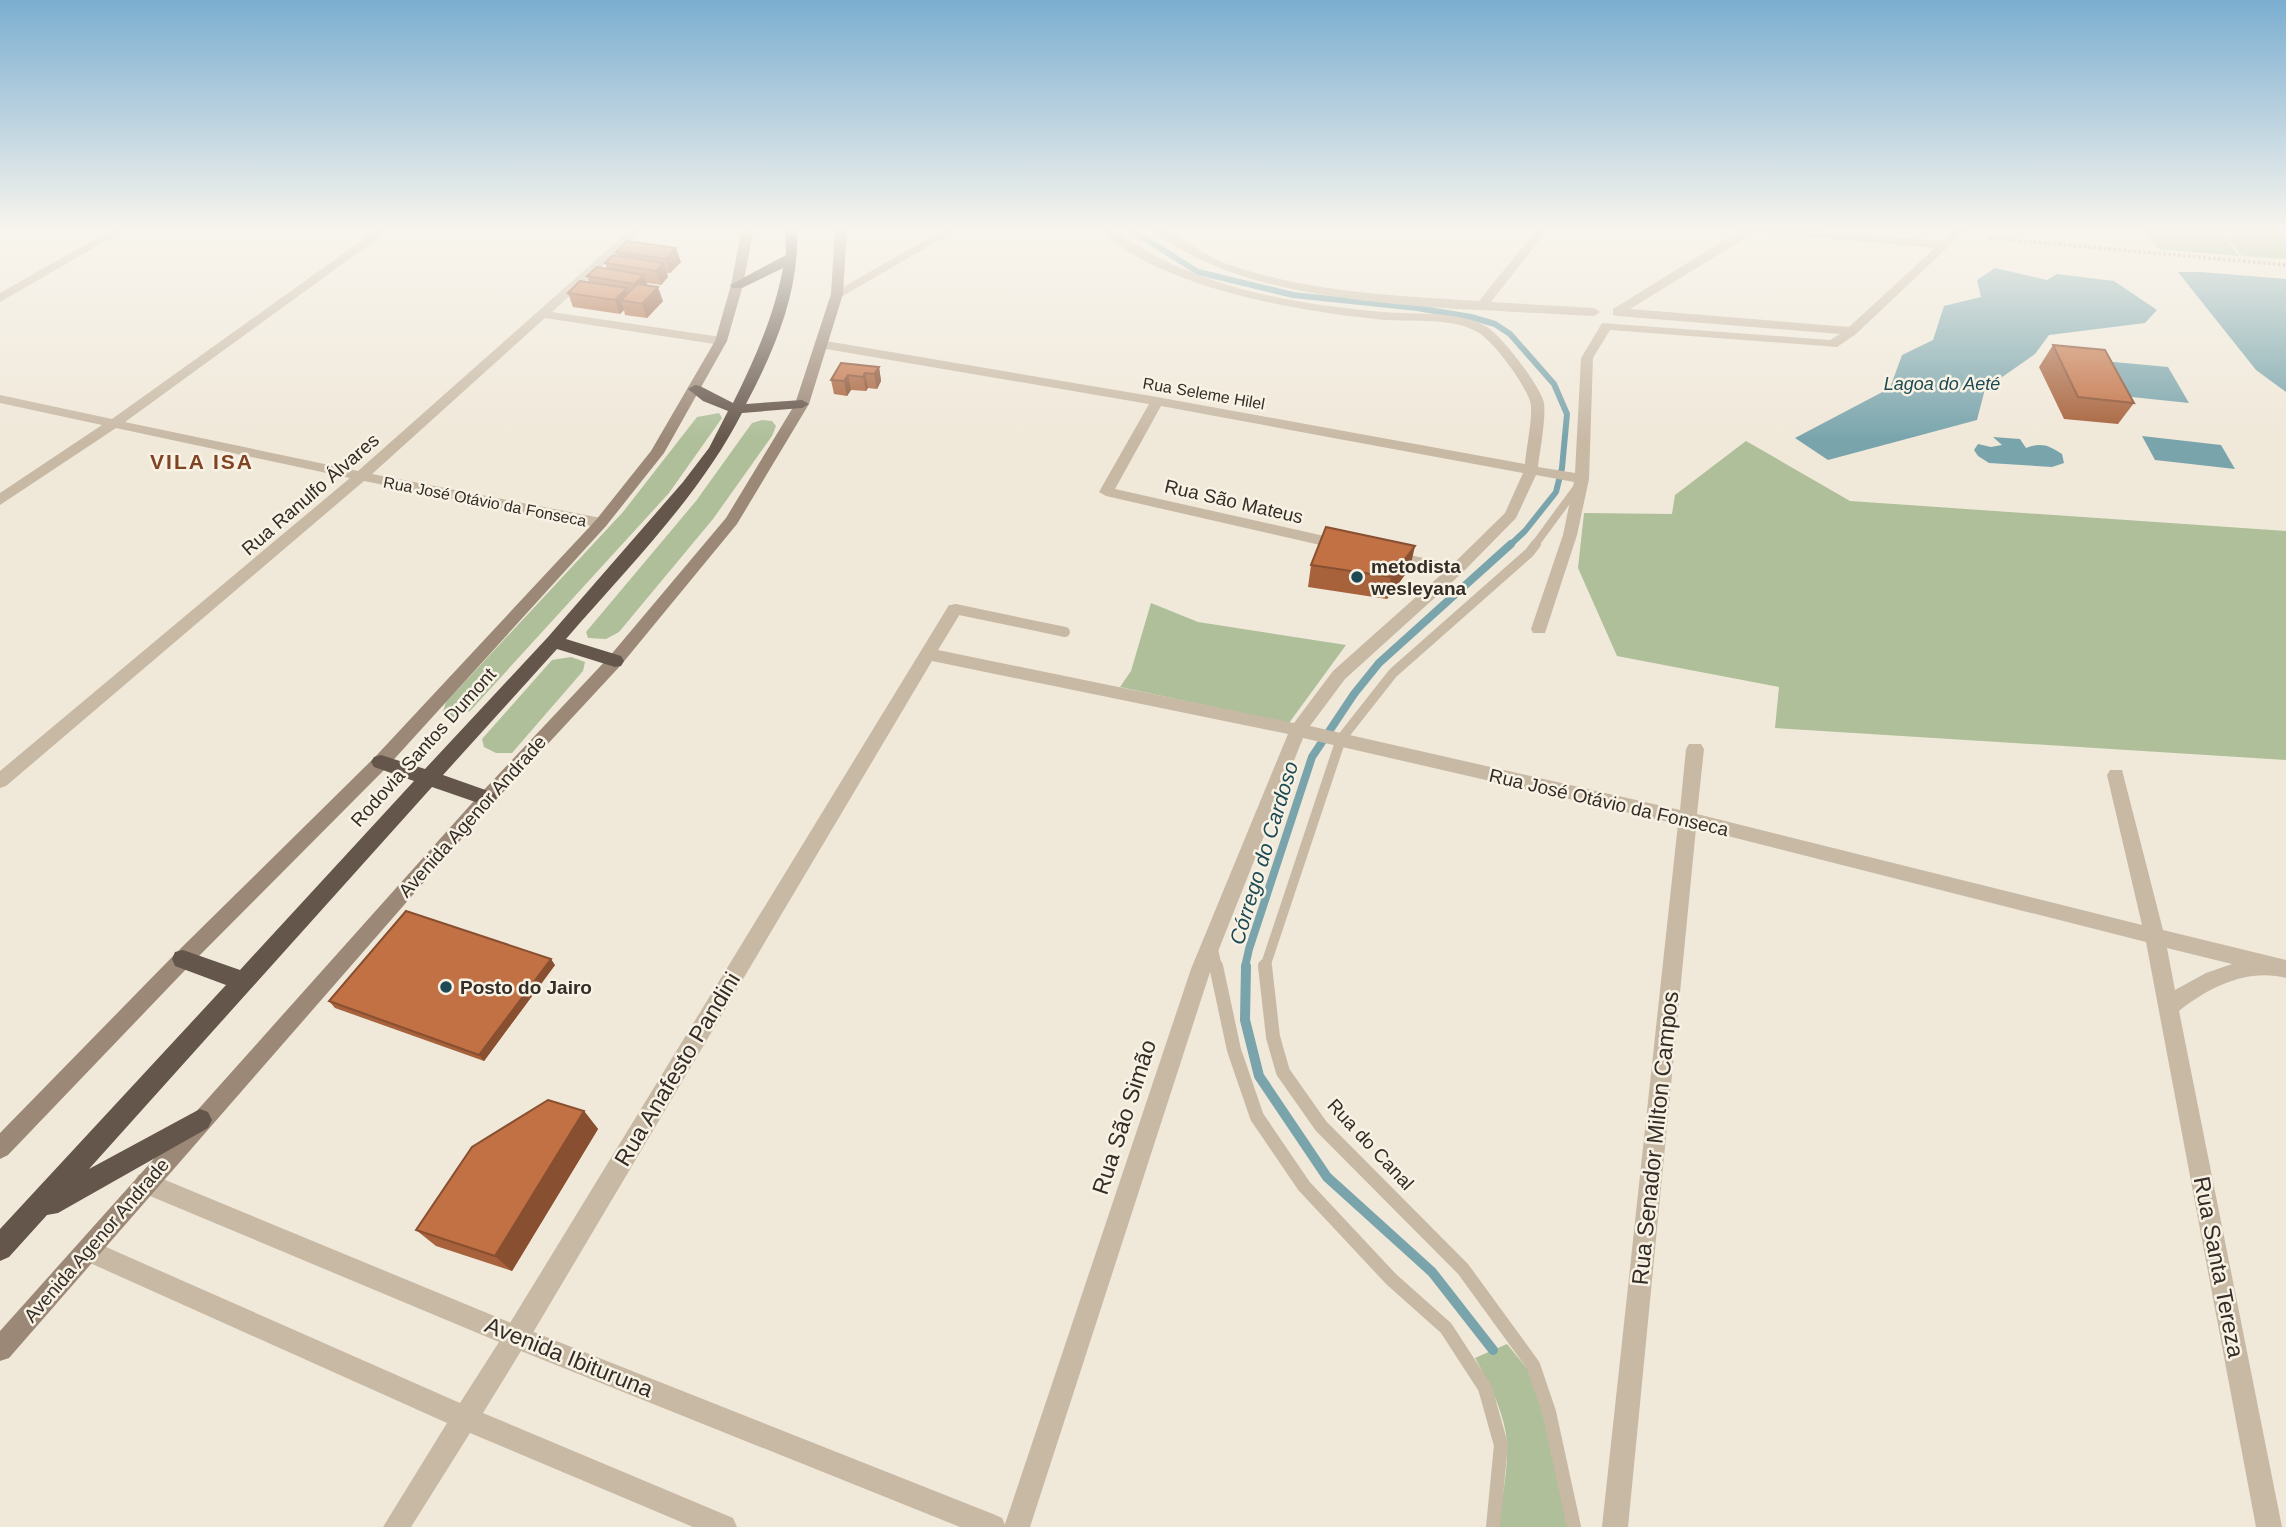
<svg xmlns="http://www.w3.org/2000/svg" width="2286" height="1527" font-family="Arial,sans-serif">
<rect width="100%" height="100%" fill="#f0e8d9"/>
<!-- green -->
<g fill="#aebf9a">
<path d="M2143,228H2217L2239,256L2159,249Z"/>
<path d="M2219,228H2286V259L2242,256Z"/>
<path d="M719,413L722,418L669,493L470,711L453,718L443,712L446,702L623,512L697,417Z"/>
<path d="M762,420L772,421L776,426L772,436L713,519L619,632L606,639L588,638L586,632L696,501L752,423Z"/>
<path d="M1746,441L1850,501L2286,531V760L1775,728L1779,687L1617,656L1578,568L1584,513L1672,514L1675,495Z"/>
<path d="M1151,603L1198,622L1346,645L1289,723L1120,687L1131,671Z"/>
<path d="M571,657L585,662L583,671L512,753H496L484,747L482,739L552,660Z"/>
<path d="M1507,1344L1530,1372L1551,1435L1568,1527H1498C1502,1497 1510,1464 1506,1434C1502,1408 1488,1381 1475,1358Z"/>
</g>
<!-- water -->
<g fill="#79a4ac">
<path d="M1995,268L2047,280L2057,274L2114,281L2157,310L2145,323L2049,335L2035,354L1985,389L1977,420L1828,460L1795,438L1890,388L1902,355L1933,340L1944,306L1981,297L1977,280Z"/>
<path d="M2178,272H2201L2286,279V392L2256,370Z"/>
<path d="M2103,361L2168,367L2189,403L2122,396Z"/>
<path d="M2142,436L2221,445L2235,469L2155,460Z"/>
<path d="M1993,437L2020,439L2026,448C2041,442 2049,445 2062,454L2064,463L2052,467L1989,463L1978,456L1974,450L1978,444L1991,447L2002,445Z"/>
</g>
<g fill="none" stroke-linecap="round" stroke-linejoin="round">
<!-- stream-far2 -->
<path stroke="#79a4ac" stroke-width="6" d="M1128,228L1198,272L1293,295L1417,308L1471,317L1495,324L1510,334L1554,384L1567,414L1562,468L1556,492L1525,531L1509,546"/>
<!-- stream-far1 -->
<path stroke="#79a4ac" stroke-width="8" d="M1245,967L1249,949L1312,757L1354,694L1379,663L1511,544"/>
<!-- stream -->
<path stroke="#79a4ac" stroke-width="10" d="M1246,966L1245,1020L1259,1076L1327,1177L1432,1272L1493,1350"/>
<!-- path -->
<path stroke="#b3a390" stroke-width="3.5" stroke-dasharray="2.5 2.5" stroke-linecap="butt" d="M1989,238L2286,265"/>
<!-- service-far2 -->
<path stroke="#c8b9a5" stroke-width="8" d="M1534,546L1578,486"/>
<!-- service-far1 -->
<g stroke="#c8b9a5" stroke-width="10">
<path d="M955,609L1065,632"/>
<path d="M1212,945L1217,967"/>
<path d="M1265,967L1341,739L1393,673L1529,553L1536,544"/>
</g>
<!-- service -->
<g stroke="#c8b9a5" stroke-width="14">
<path d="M1216,966L1234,1050L1257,1117L1304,1186L1391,1279L1446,1328L1485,1388L1501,1445L1493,1527"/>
<path d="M1265,966L1273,1037L1283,1072L1321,1126L1463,1269L1533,1365L1549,1412L1574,1527"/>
</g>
<!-- minor -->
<g fill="#c8b9a5" fill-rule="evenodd">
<path d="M115,228H128L0,302V293Z"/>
<path d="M379,228H392L125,422L358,471L632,228H644L552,312L721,337L727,341L721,345L545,318L372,474L601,518L606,520L608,523L606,526L601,528L364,481L6,786L0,788V771L350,478L116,428L0,505V493L102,425L0,403V395L112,419Z"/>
<path d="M947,228H960L841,297L831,294Z"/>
<path d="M1100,228H1112C1187,286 1291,304 1383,312C1415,315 1458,310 1487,327C1502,336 1541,387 1544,403C1546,420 1540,449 1538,467L1575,473L1581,358L1602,323L1830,340L1840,334L1617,316L1613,315V309L1744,228H1783L1942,241L1957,228H1968L1856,334L1837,347L1610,330L1593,358L1589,479L1577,535L1545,633H1533L1531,629L1563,535L1574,482L1536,475L1516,518L1461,574L1345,679L1310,726L1680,810L1686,749L1689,744H1701L1704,749L1697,814L2142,925L2107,775L2110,770H2122L2163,930L2286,960V978C2248,968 2209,987 2179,1011L2282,1527H2256L2146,942L1696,828L1628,1527H1602L1678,824L1303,738L1211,969L1030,1527H1004L1191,969L1288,734L932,661L525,1346L516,1349L507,1346L504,1337L507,1328L949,605H961L963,609L938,650L1294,723L1333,671L1444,572L1385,560L1382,556L1385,552L1390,551L1453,564L1505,513L1523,473L1161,406L1115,489L1342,540L1349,545L1342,550L1106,496L1099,492L1149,404L820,348L814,344L820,340L1157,397L1525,464C1526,449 1534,413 1530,401C1524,383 1495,343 1479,333C1454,317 1413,322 1385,320C1307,313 1155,288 1100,228ZM1755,232L1935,248L1849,327L1630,309ZM2167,948L2232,964L2206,973L2175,990Z"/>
<path d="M1147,228C1173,226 1199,254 1224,263C1304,292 1395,296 1479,301L1538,228H1549L1491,302L1594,308L1600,312L1594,316C1472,308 1277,311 1174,245C1165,240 1155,235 1147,228Z"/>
</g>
<!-- tertiary -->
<path fill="#c8b9a5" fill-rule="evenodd" d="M146,1172L516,1325L993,1514L1002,1518L1006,1527H960L521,1351L483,1413L733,1518L737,1527H693L470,1433L411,1527H383L447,1423L81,1259L77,1251L81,1243L89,1239L97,1243L460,1403L499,1342L138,1191L135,1183L138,1175Z"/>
<!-- secondary -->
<g fill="#9b8877" fill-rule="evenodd">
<path d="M742,228H754L743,285L727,341L664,453L606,526L387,767L190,965L8,1155L0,1159V1133L176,953L375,757L596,520L651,451L715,341L731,285Z"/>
<path d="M835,228H847L843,294L809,404L737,524L621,665L493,803L9,1358L0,1361V1331L481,793L609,657L726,518L795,404L831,294Z"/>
</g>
<!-- trunk -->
<path fill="#65564b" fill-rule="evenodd" d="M785,228H797C800,291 775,349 746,404L802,400L809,404L802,408L742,413C699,497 628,567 566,639L621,656L624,661L621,666L615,667L557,649L443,775L494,793L497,798L494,803L487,806L432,787L89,1169L200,1109L208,1112L212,1120L208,1128L58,1213L47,1215L9,1257L0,1261V1229L226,985L175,966L172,959L175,952L183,950L240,970L414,781L374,767L371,762L374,757L381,755L425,769L548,637L683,482L709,448L728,411L703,401L688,389L695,385L700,386L733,403C755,359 774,316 783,268L742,288H732L730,285L786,255Z"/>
</g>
<!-- wall -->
<g fill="#a7613b">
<path d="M627,241L681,262L670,273H667L668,277L661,285L647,283V285L663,301L647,318L625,315L624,310L620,314L573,307L568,293L589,282L587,276L607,269L605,263L617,256L616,252Z"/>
<path d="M2053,345L2134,403L2118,424L2064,419L2039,367Z"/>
<path d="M879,367L881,381L877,389L868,388L866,391L851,390L847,396L834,394L831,380Z"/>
<path d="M1311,565L1410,568L1387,599L1308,587Z"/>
<path d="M555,965L484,1061L335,1008L329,1001Z"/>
<path d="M584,1111L598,1129L512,1271L436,1246L416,1230Z"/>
</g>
<!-- shaded-wall -->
<g fill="#884f30">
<path d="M676,248L681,262L670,273L666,259Z"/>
<path d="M664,263L668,277L661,285L656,271Z"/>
<path d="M644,275L649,289L639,298L634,284Z"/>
<path d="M658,287L663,301L647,318L642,304Z"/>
<path d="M627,288L632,302L621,300L624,310L620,314L615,300Z"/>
<path d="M879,367L881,381L877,389L874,374Z"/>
<path d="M865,373L868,388L866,391L863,377Z"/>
<path d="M848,375L851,390L847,396L844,381Z"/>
<path d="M1415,546L1410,568L1387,599L1391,577Z"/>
<path d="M551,959L555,965L484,1061L479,1055Z"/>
<path d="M584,1111L598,1129L512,1271L495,1256Z"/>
</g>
<!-- building -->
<g fill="#c27145" stroke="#884f30" stroke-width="2">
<path d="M627,241L676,248L666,259L616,252Z"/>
<path d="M613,255L664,263L656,271L605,263Z"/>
<path d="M597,267L644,275L634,284L587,276Z"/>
<path d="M580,281L627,288L615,300L568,293Z"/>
<path d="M637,284L658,287L642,304L621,300Z"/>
<path d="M2053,345L2105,350L2134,403L2078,397Z"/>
<path d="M841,363L879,367L874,374L865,373L863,377L848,375L844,381L831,380Z"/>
<path d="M1326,527L1415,546L1391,577L1311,565Z"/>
<path d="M406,911L551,959L479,1055L329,1001Z"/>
<path d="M548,1100L584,1111L495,1256L416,1230L472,1147Z"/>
</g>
<!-- sky -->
<linearGradient id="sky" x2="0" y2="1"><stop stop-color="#7baed0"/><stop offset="0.52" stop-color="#f8f5ee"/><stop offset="1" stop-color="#f8f5ee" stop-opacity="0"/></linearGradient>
<rect width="2286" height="441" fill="url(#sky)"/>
<!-- markers -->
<g fill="#1d4a54" stroke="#f8f2e5" stroke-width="2.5">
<circle cx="1357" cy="577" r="7"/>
<circle cx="446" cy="987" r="7"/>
</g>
<g text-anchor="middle" stroke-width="5" stroke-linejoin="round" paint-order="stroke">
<!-- far-street labels -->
<g font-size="16" fill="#342c26" stroke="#f8f2e5">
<text transform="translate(1204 393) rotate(10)" y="6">Rua Seleme Hilel</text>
<text transform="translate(485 501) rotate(11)" y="6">Rua José Otávio da Fonseca</text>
</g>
<!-- far-water labels -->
<g font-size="18" font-style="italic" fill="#1d4a54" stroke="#f8f2e5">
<text x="1942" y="390">Lagoa do Aeté</text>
</g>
<!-- street labels -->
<g font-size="19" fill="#342c26" stroke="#f8f2e5">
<text transform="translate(310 494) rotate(-41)" y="7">Rua Ranulfo Álvares</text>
<text transform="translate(1234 501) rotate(13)" y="7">Rua São Mateus</text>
<text transform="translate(423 747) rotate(-48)" y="7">Rodovia Santos Dumont</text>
<text transform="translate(1609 802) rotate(13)" y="7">Rua José Otávio da Fonseca</text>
<text transform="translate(472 816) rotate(-48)" y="7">Avenida Agenor Andrade</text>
<text transform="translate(1371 1144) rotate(47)" y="7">Rua do Canal</text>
<text transform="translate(96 1240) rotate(-49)" y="7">Avenida Agenor Andrade</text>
</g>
<!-- poi labels -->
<g font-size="19" font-weight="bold" fill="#342c26" stroke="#f8f2e5" text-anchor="start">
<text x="1371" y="573">metodista<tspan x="1371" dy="22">wesleyana</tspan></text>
<text x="460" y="994">Posto do Jairo</text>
</g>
<!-- far-district labels -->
<g font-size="21" font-weight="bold" letter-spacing="2" fill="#804322" stroke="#f8f2e5">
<text x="202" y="469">VILA ISA</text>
</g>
<!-- water labels -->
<g font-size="21" font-style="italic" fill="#1d4a54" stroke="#f8f2e5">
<text transform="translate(1264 853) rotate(-73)" y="7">Córrego do Cardoso</text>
</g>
<!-- near-street labels -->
<g font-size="23" fill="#342c26" stroke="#f8f2e5">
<text transform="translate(677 1069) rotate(-59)" y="8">Rua Anafesto Pandini</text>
<text transform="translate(1124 1117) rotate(-72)" y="8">Rua São Simão</text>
<text transform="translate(1655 1138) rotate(-84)" y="8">Rua Senador Milton Campos</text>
<text transform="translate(2219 1267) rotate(79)" y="8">Rua Santa Tereza</text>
<text transform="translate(569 1357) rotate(22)" y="8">Avenida Ibituruna</text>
</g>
</g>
</svg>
